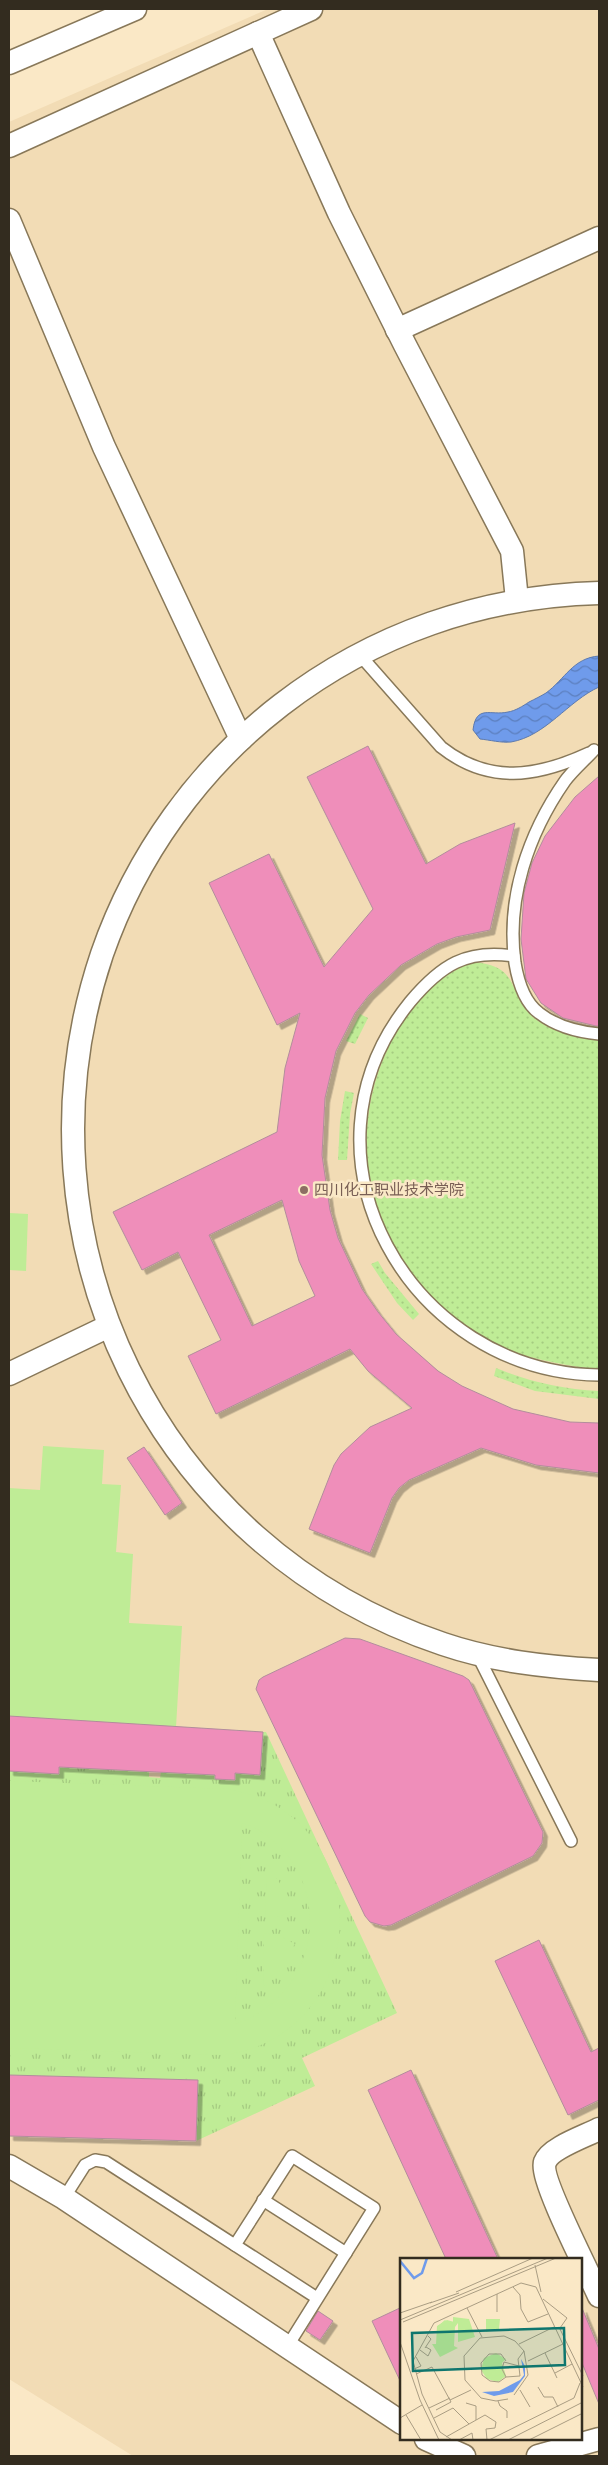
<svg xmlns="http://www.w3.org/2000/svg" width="608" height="2465" font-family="'Open Sans','Noto Sans SC',sans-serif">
<defs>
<pattern id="grass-dots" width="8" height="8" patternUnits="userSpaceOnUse" patternTransform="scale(1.25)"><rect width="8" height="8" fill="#bfec96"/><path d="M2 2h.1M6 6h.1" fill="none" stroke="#a5cb81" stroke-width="1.8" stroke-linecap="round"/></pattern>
<pattern id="park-tufts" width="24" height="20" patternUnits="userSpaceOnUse" patternTransform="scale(1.25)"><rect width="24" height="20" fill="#bfec96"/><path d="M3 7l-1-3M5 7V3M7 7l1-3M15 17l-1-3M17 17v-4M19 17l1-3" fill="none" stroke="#a5cb81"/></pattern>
<pattern id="water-waves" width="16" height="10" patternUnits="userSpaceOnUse" patternTransform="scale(1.25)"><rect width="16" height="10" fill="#6f9beb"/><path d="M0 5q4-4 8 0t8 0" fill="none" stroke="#5c7fbe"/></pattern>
<filter id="shadow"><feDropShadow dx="4.5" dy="4.5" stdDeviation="0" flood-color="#0004"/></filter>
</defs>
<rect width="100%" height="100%" fill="#fae8c6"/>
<!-- built -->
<path fill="#f2dcb5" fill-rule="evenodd" d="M268,9H599V2456H133L9,2379V122ZM402,2259H582V2439H402Z"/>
<!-- grass -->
<g fill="url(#grass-dots)">
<path d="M474,962C522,967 506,992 533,1017C551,1032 577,1038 599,1040V1370C560,1364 522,1359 487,1340C471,1332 458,1320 444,1309C368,1242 345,1140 388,1048C405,1011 435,975 474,962Z"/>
<path d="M360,1014L368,1018L355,1044L346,1041Z"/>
<path d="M345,1091L354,1093L350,1114L347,1160H338L340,1121Z"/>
<path d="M378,1261L385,1273L419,1314L413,1320L397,1303L371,1264Z"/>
<path d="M496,1368C530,1382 562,1389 599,1391V1399L535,1391L494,1376Z"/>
</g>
<!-- park -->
<path fill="url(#park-tufts)" d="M263,1732H266L397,2013L302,2058L315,2086L196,2141L197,2080L9,2075V1771L58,1774L59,1767L149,1772V1777L160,1778L161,1772L217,1758L215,1779L234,1780L235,1773Z"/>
<!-- pitch -->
<g fill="#bfec96" fill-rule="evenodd">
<path d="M9,1213L28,1214L26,1271L9,1270Z"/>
<path d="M43,1446L104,1450L102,1484L121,1485L116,1552L133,1554L129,1623L182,1626L176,1727L9,1716V1488L40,1490Z"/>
<path d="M9,1781L229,1789C251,1794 272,1801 291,1816C381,1891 340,2043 222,2055L9,2048ZM242,1823C259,1827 277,1842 288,1856C333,1915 306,2001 235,2024Z"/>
<path d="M267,1863L296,1909L281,1916L265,1917Z"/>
<path d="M264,1933L280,1936L295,1944L263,1987Z"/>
</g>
<!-- water -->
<path fill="url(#water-waves)" stroke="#5d7aae" d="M599,656V687C568,701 546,736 511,742C501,743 490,740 480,739L473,730C476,704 491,716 508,712C515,711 523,706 529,702C535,699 541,696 546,693C565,679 573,658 599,656Z"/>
<!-- building -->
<g fill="#ef8eba" stroke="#b28d9c" fill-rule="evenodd" filter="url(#shadow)">
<path d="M368,746L426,864L460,844L515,823L490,930L456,937L437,944L401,965L369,995L355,1013L336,1051L325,1098L322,1155L330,1210L338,1238L362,1289L378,1312L396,1334L438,1371L462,1386L513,1409L570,1422L599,1423V1473L536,1465L481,1448L409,1480L399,1488L392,1498L370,1553L309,1529L334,1465L341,1454L370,1427L412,1408L368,1371L350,1349L216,1414L188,1356L221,1340L178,1252L142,1270L113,1212L277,1132L285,1068L300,1013L277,1025L209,883L269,854L324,967L373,909L307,777ZM282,1200L299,1261L315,1296L252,1326L209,1235Z"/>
<path d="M599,776V1026H596L563,1018L541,1003L526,979L521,939L524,893L532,863L545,836L575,797Z"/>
<path d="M144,1447L182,1503L165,1515L127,1458Z"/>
<path d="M345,1638L360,1639L463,1676L469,1680L543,1832L542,1843L533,1856L391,1925L384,1926L370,1922L365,1916L256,1689L259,1680L263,1677Z"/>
<path d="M9,1716L263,1732L260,1775L235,1773V1780L215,1779V1775L59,1767V1774L9,1771Z"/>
<path d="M539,1940L591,2052L599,2048V2100L568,2115L495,1961Z"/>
<path d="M411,2070L498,2259H446L368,2090Z"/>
<path d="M9,2075L198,2080L196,2141L9,2136Z"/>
<path d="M402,2307V2385L372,2321Z"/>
<path d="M582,2308L599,2349V2404L582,2363Z"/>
<path d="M318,2311L333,2321L320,2340L306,2331Z"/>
</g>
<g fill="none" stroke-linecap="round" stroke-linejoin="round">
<!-- lane casing -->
<g stroke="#887859" stroke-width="14">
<g id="lane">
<path d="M359,654L441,747C489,785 537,777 589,753"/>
<path d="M594,750C585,760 573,770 565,781C528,834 506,899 515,963C518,981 524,1002 539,1013C557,1027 577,1032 599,1034"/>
<path d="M514,956C466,949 441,965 410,1002C285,1156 411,1373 599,1375"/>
<path d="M477,1654L571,1841"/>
<path d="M64,2198L85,2165L95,2160L106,2162L317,2298"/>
<path d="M263,2200L346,2253"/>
<path d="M235,2245L292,2156L374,2208L287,2347"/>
</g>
</g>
<!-- street casing -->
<g stroke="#887859" stroke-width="25">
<g id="street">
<path d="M258,33L339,213L405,345L512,551L517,600"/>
<path d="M9,63L135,9"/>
<path d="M9,146L311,9"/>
<path d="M9,220L104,447L241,739"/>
<path d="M397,330L599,238"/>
<path d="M599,593C483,596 373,634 281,705C199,768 136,856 102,954C6,1239 156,1548 443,1644C493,1661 546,1667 599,1670"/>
<path d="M9,1374L109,1326"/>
<path d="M599,2129C586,2136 550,2148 545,2162C539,2178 590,2275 599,2296"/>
<path d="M9,2166L64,2198L402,2423"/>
<path d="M426,2439L464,2456"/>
<path d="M538,2456L599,2439"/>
</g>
</g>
<!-- lane -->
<use href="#lane" stroke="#fff" stroke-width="11"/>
<!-- street -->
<use href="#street" stroke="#fff" stroke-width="22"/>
</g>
<!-- markers -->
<circle fill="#8d6e63" stroke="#fae8c6" stroke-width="2" cx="304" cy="1190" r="5"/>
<g text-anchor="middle" stroke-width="5" stroke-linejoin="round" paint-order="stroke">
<!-- education labels -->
<g font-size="15" fill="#785e54" stroke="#fae8c6" text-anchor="start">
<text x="314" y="1195">四川化工职业技术学院</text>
</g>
</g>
<!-- overview -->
<g transform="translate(400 2258)">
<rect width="182" height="182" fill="#fae8c6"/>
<path d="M96,95L106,101L102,105L106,118L98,124L87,121L81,112L84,100Z" fill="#bfec96"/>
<path d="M47,62L58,65L55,69L54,88L58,90L40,99L32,86H36L37,68Z" fill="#bfec96"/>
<path d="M53,59L69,61L75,79L58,84V65H53ZM86,61H100L99,71L86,74ZM45,62L54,70V89L46,95L37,88L38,68Z" fill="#bfec96"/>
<path d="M121,101L125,108V118L113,134L94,138L82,134L99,133L120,122L124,117Z" fill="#6f9beb"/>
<path fill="none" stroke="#6f9beb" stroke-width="2.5" d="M0,3L14,20L22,15L27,0"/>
<path fill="none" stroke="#aa9d83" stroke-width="1" d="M135,7L141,34M113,29L120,37L121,51L128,64L148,56M56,34L133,0M97,36V54M143,41L167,60L160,70M30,45L59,35M67,50L82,79M0,55L32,44M0,62L148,0M3,64L156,0M159,69L183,118M0,84L20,142L39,182M119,86L154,69M25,90L31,81L28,78M20,92L28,98L31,92L26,89M145,95L157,120M106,103L101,96H89L81,105L82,117L90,123L99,124L106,119L102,111L104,104L119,108M128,103L163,86M14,111L21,108L16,99M155,115L172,106M16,116L32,109L51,144L36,152M106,119L120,118L118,101L124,93M138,129L144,139H153L158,149M120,132L130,149M108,141L96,143L81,140L65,122L64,98L80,80L104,78L115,83L124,93L128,117L114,137M50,142L71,132M98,143L100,148L107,153V160M66,145L76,148V162M29,150L50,140M6,157L21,182M0,160L22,147M34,160L53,150L69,166M46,179L85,157L96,164L95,170L86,171L87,182M52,182L40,174L22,136L13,103L34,65L121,25L136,29L183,129M59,182L72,175L73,182M89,182L174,140L180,125M108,182L183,144M129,182L183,155"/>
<path fill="#0f766e" fill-opacity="0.15" stroke="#0f766e" stroke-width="2.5" d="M164,70L165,107L13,113L12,75Z"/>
<rect width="182" height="182" fill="none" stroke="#332c1f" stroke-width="2.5"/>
</g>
<!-- border -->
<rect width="608" height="2465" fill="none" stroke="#332c1f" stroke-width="20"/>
</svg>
